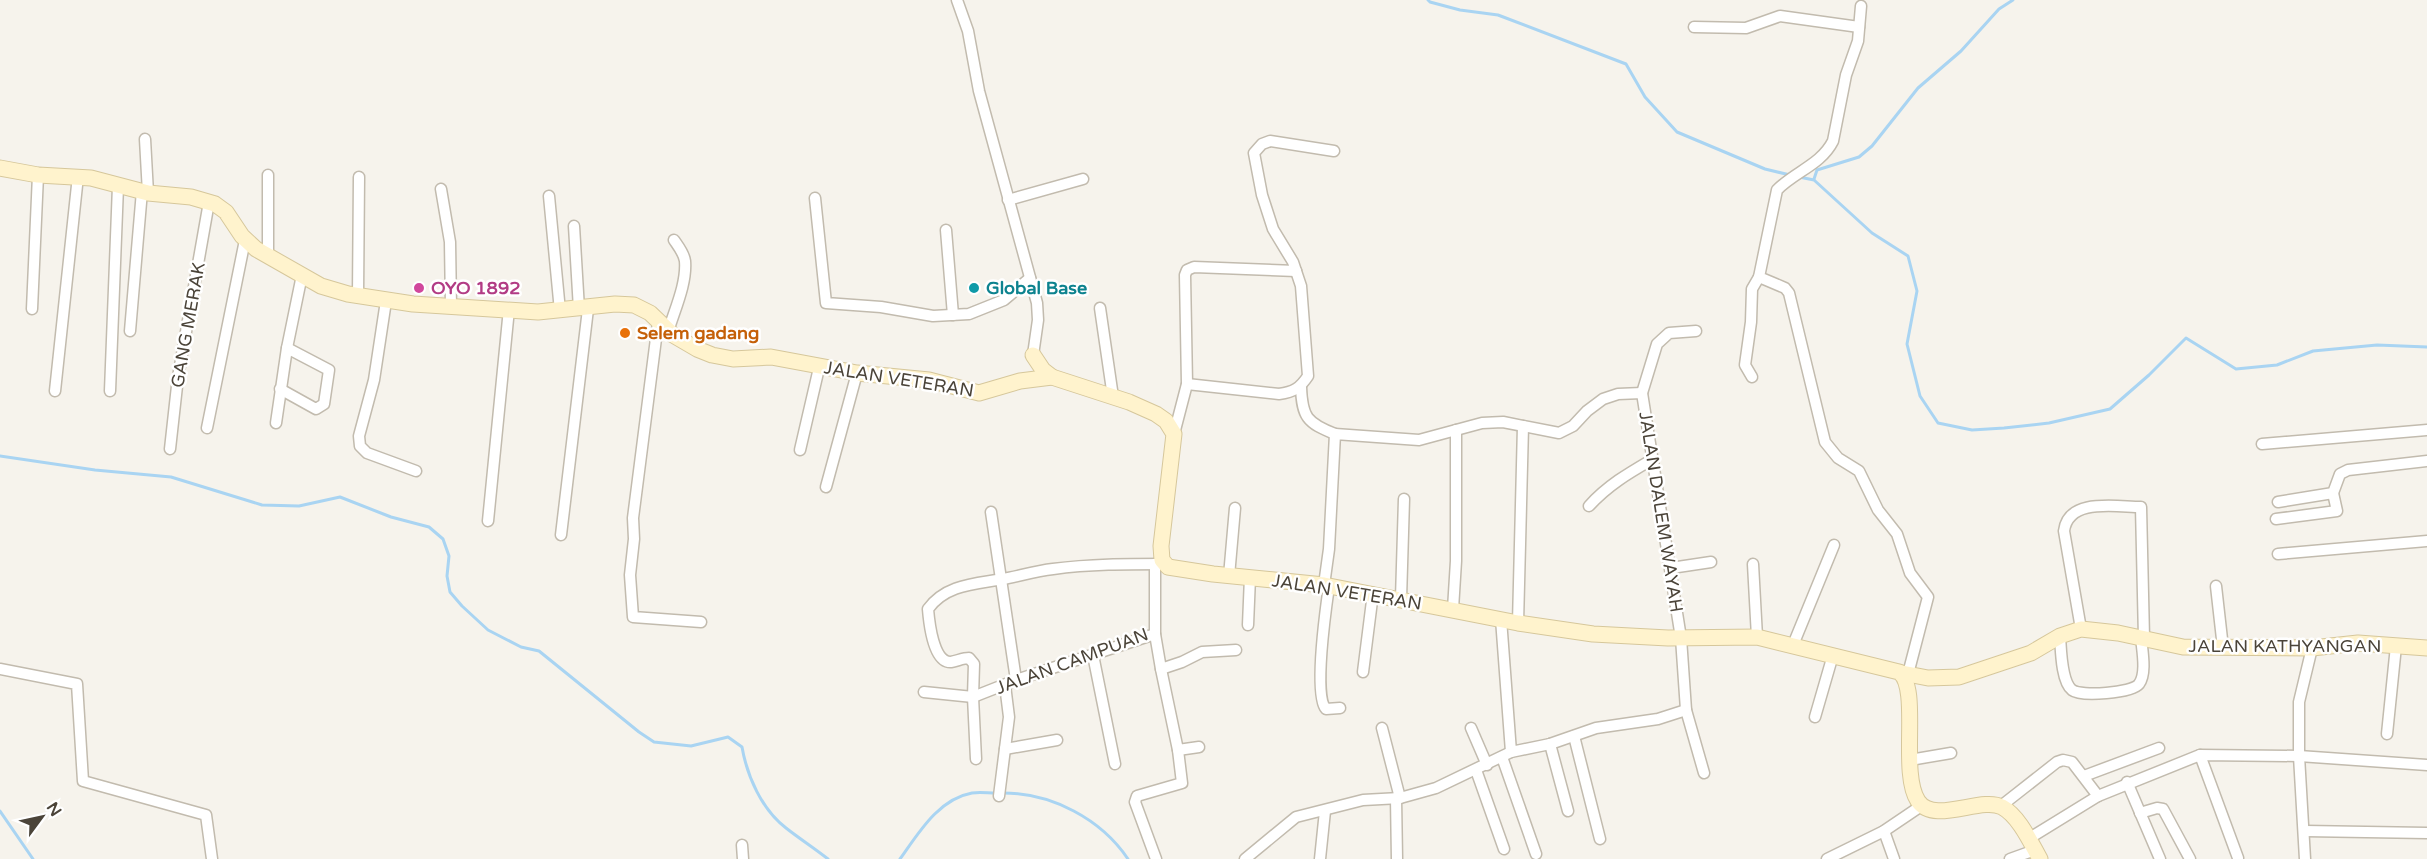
<svg xmlns="http://www.w3.org/2000/svg" width="2427" height="859" font-family="'Varela Round',sans-serif">
<rect width="100%" height="100%" fill="#f6f3ec"/>
<g fill="none" stroke-linecap="round" stroke-linejoin="round">
<!-- stream -->
<g stroke="#a9d4f2" stroke-width="3">
<path d="M1428,0L1430,2L1460,10L1498,15L1626,64L1645,97L1677,132L1765,169L1790,175"/>
<path d="M1799,177L1814,180L1872,233L1908,256L1917,291L1907,344L1920,396L1938,423L1972,430L2004,428L2049,423L2110,409L2149,375L2186,338L2236,369L2277,365L2313,351L2377,345L2427,347"/>
<path d="M1814,179L1817,170L1859,157L1872,146L1918,88L1961,51L1999,9L2013,0"/>
<path d="M0,456L95,470L171,477L262,505L299,506L340,497L391,517L429,527L443,539L449,556L447,576L450,592L462,606L488,630L521,647L539,651L639,732L654,742L691,746L728,737L742,747C747,776 762,810 786,828C800,839 814,848 828,859"/>
<path d="M1003,793C1052,793 1101,819 1128,859"/>
<path d="M0,811L33,859"/>
<path d="M900,859C918,834 938,799 972,793C979,792 988,793 996,793"/>
</g>
<!-- street casing -->
<g stroke="#c2bbae" stroke-width="13">
<g id="street">
<path d="M957,0L968,31L979,91L1037,303L1038,320L1033,355"/>
<path d="M1861,6L1858,41L1846,75L1833,141C1821,165 1794,172 1777,190L1759,277L1785,288L1789,293L1825,442L1838,458L1859,471L1878,510L1897,534L1910,573L1928,597L1908,674"/>
<path d="M1694,27L1746,28L1780,16L1859,27"/>
<path d="M145,139L148,193"/>
<path d="M268,175V257"/>
<path d="M441,189L450,242L451,306"/>
<path d="M549,196L560,311"/>
<path d="M815,198L826,303L881,307L933,316L969,314L1004,300L1030,278"/>
<path d="M1008,200L1083,179"/>
<path d="M574,226L579,309"/>
<path d="M946,230L953,315"/>
<path d="M358,295L359,177"/>
<path d="M386,301L374,380L359,436L360,446L367,453L416,471"/>
<path d="M1100,308L1113,397"/>
<path d="M32,309L38,175"/>
<path d="M658,323L633,518L634,539L630,575L633,617L701,622"/>
<path d="M130,331L142,191"/>
<path d="M668,332C674,311 687,284 685,261C684,253 678,246 674,240"/>
<path d="M1752,377L1745,365L1751,322L1752,289L1759,277"/>
<path d="M1187,384L1279,394C1294,392 1300,388 1308,376L1301,286L1293,262L1273,229L1262,195L1254,153L1262,144L1270,141L1334,151"/>
<path d="M1301,387C1302,417 1307,423 1335,434"/>
<path d="M280,389L316,409L324,404L329,370L287,348"/>
<path d="M55,391L78,176"/>
<path d="M110,391L118,186"/>
<path d="M1642,393L1657,344L1669,333L1696,331"/>
<path d="M276,423L287,348L302,275"/>
<path d="M207,428L245,240"/>
<path d="M1174,434L1187,384L1185,275L1187,270L1194,267L1296,271"/>
<path d="M2262,444L2427,430"/>
<path d="M170,449L178,377L209,202"/>
<path d="M800,450L819,368"/>
<path d="M826,487L857,373"/>
<path d="M2278,502L2333,493L2340,474L2348,470L2427,461"/>
<path d="M1589,506C1608,485 1629,473 1653,459"/>
<path d="M991,512L1016,680"/>
<path d="M2276,519L2337,511L2333,493"/>
<path d="M488,521L509,309"/>
<path d="M561,535L588,309"/>
<path d="M2278,554L2427,541"/>
<path d="M1753,564L1757,637"/>
<path d="M1671,568L1711,562"/>
<path d="M1229,576L1235,508"/>
<path d="M1324,585L1329,549L1335,434L1419,440L1482,423L1503,422L1559,433L1573,426L1587,411L1603,399L1618,394L1642,393L1681,638L1686,710L1704,773"/>
<path d="M1329,586C1326,607 1313,696 1326,709L1340,708"/>
<path d="M2216,586L2223,648"/>
<path d="M1401,599L1404,499"/>
<path d="M1453,609L1456,561V430"/>
<path d="M1501,619L1511,752L1550,744L1596,728L1658,719L1686,710"/>
<path d="M1518,623L1523,426"/>
<path d="M1248,625L1250,577"/>
<path d="M2081,629L2064,531C2068,497 2117,507 2141,507L2144,638"/>
<path d="M1155,634L1161,669L1182,662L1202,652L1236,650"/>
<path d="M2060,636C2061,649 2061,681 2072,690C2081,697 2132,693 2139,684C2147,673 2142,650 2141,637"/>
<path d="M1793,645L1834,545"/>
<path d="M1093,655L1115,764"/>
<path d="M0,669L77,684L83,781L206,815L212,859"/>
<path d="M1161,669L1178,750L1199,747"/>
<path d="M1363,672L1373,593"/>
<path d="M924,692L973,697L1016,680L1155,634V564"/>
<path d="M1815,717L1833,655"/>
<path d="M1382,728L1400,798"/>
<path d="M1471,728L1487,765"/>
<path d="M2387,734L2396,646"/>
<path d="M1574,736L1600,839"/>
<path d="M1550,744L1568,811"/>
<path d="M1005,749L1057,740"/>
<path d="M2200,755L2238,858"/>
<path d="M1502,757L1536,854"/>
<path d="M976,759L973,697L974,664L969,658C963,658 957,661 951,662C933,663 929,621 928,609C946,584 976,584 1003,579C1019,576 1036,571 1053,569C1090,564 1126,564 1164,564"/>
<path d="M1910,760L1951,753"/>
<path d="M1476,770L1504,849"/>
<path d="M2084,776L2159,748"/>
<path d="M2127,782L2160,859"/>
<path d="M999,796L1009,717L1005,685"/>
<path d="M1396,798L1397,859"/>
<path d="M2001,806L2057,762L2063,760L2072,762L2098,796"/>
<path d="M2140,813L2157,808L2163,809L2190,859"/>
<path d="M1884,831L1894,859"/>
<path d="M2305,831L2427,833"/>
<path d="M2028,839L2098,796L2200,755L2299,756L2427,765"/>
<path d="M742,845L743,859"/>
<path d="M1156,859L1135,802L1137,796L1182,783L1178,750"/>
<path d="M1245,859L1296,817L1363,800L1400,798L1436,788L1511,752"/>
<path d="M1320,859L1325,811"/>
<path d="M1827,859L1884,831L1921,806"/>
<path d="M2010,859L2035,850"/>
<path d="M2305,859L2299,756V702L2312,648"/>
</g>
</g>
<!-- secondary casing -->
<g stroke="#d6c79b" stroke-width="17">
<g id="secondary">
<path d="M0,168L38,175L91,178L148,193L191,197L215,204L226,212L242,236L256,249L321,286L348,294L413,304L538,312L615,304L634,305L650,313L673,335L697,349L712,355L733,359L771,357L857,373L929,380L979,393L1020,381L1052,377L1129,402L1156,414L1166,421L1174,434L1161,546L1162,560L1168,567L1213,574L1324,585L1518,623L1593,634L1668,638L1757,637L1899,672C1921,688 1899,772 1918,801C1934,825 1981,796 2002,807C2019,816 2031,843 2040,859"/>
<path d="M1033,355L1043,370L1052,377"/>
<path d="M1902,673L1928,678L1959,677L2031,653L2060,636L2081,629L2118,633L2183,647L2312,648L2358,643L2427,648"/>
</g>
</g>
<!-- street -->
<use href="#street" stroke="#fff" stroke-width="10"/>
<!-- secondary -->
<use href="#secondary" stroke="#fff3cd" stroke-width="15"/>
</g>
<!-- markers -->
<circle fill="#d1479c" stroke="#fff" stroke-width="2" cx="419" cy="288" r="6"/>
<circle fill="#0f9aa8" stroke="#fff" stroke-width="2" cx="974" cy="288" r="6"/>
<circle fill="#e8710a" stroke="#fff" stroke-width="2" cx="625" cy="333" r="6"/>
<g text-anchor="middle" stroke-width="5" stroke-linejoin="round" paint-order="stroke">
<!-- hotel labels -->
<g font-size="18" font-weight="bold" fill="#b23c85" stroke="#fff" text-anchor="start">
<text x="431" y="294">OYO 1892</text>
</g>
<!-- culture labels -->
<g font-size="18" font-weight="bold" fill="#0d838f" stroke="#fff" text-anchor="start">
<text x="986" y="294">Global Base</text>
</g>
<!-- street labels -->
<g font-size="18" fill="#4b4439" stroke="#fff">
<text transform="translate(188 325) rotate(-80)" y="6">GANG MERAK</text>
<text transform="translate(899 379) rotate(9)" y="6">JALAN VETERAN</text>
<text transform="translate(1661 512) rotate(81)" y="6">JALAN DALEM WAYAH</text>
<text transform="translate(1347 592) rotate(9)" y="6">JALAN VETERAN</text>
<text x="2285" y="652">JALAN KATHYANGAN</text>
<text transform="translate(1072 661) rotate(-20)" y="6">JALAN CAMPUAN</text>
</g>
<!-- food labels -->
<g font-size="18" font-weight="bold" fill="#c56008" stroke="#fff" text-anchor="start">
<text x="637" y="339">Selem gadang</text>
</g>
</g>
<!-- north arrow -->
<g transform="translate(42 817) rotate(57)" stroke="#ffffff" stroke-width="4.5" paint-order="stroke">
<path d="M0-4.5L10 22L0 15L-10 22Z" fill="#4b4439"/>
<text y="-9" font-size="16" font-weight="bold" text-anchor="middle" fill="#4b4439">N</text>
</g>
</svg>
